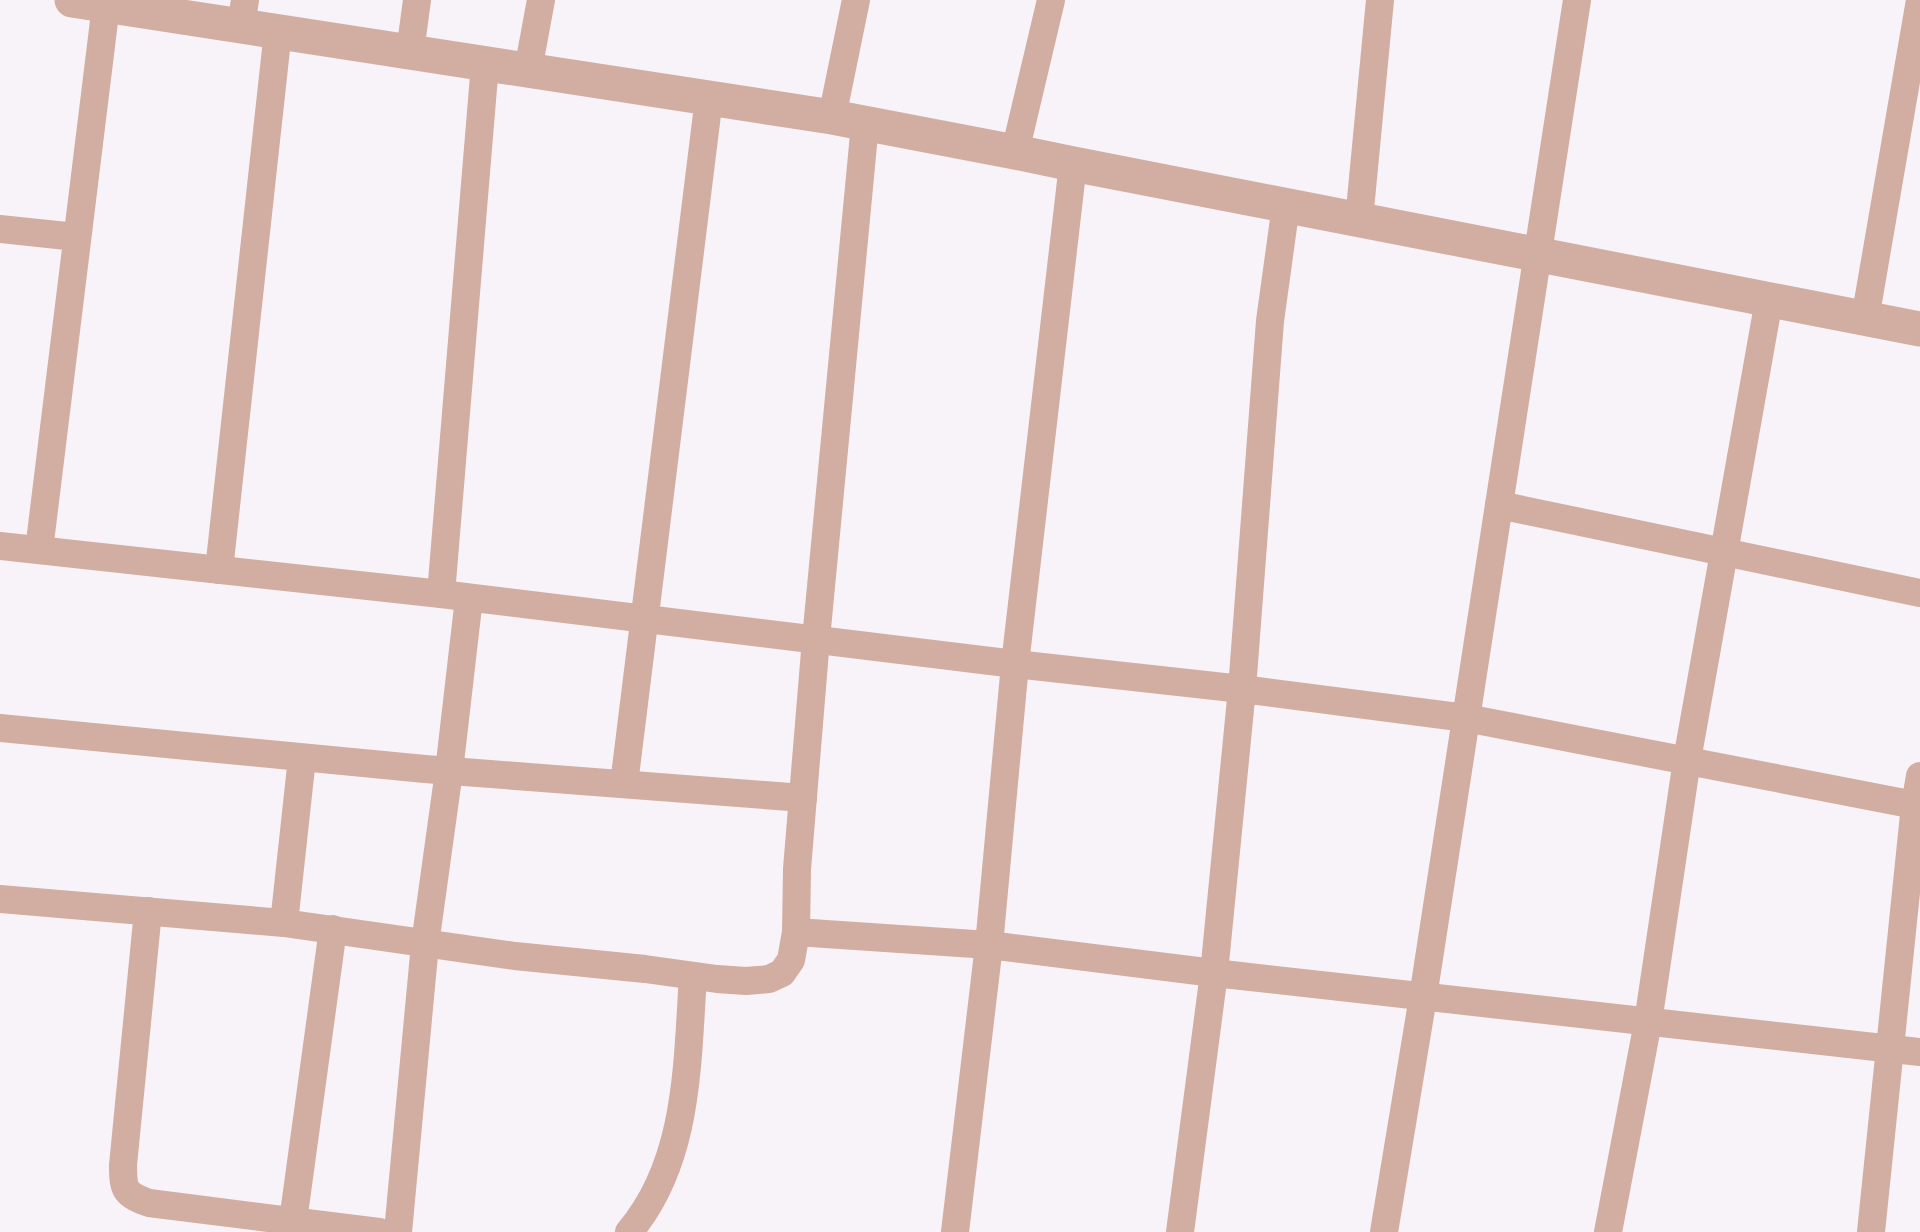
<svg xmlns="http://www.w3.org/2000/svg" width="1920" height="1232" font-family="Quicksand,sans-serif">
<rect width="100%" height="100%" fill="#f8f3f9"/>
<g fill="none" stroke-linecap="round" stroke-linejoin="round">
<!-- minor -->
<g stroke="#d2ada2" stroke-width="28">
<path d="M241,26L245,0"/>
<path d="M410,52L417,0"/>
<path d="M528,70L541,0"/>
<path d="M832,117L856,0"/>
<path d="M865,124L816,639L797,869L796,932L989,945L1214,973L1920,1052"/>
<path d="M1015,152L1051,0"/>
<path d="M1359,220L1380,0"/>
<path d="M0,229L76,237"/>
<path d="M1865,319L1920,0"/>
<path d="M1499,505L1920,593"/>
<path d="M0,546L441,594L1015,664L1242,689L1466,718L1920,806"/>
<path d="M39,550L106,5"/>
<path d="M219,570L278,31"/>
<path d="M441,594L485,64"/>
<path d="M0,728L425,769L803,798"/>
<path d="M624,784L709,98"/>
<path d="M0,899L284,923L515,956L645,969L717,979L746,981L769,979L782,973L791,960L796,932"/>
<path d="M148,911L123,1165C123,1191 125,1194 149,1203L379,1232"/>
<path d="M284,923L302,758"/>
<path d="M293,1221L333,929"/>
<path d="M398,1232L425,944L449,771L469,598"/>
<path d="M629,1232C689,1161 687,1064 693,976"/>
<path d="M955,1232L989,945L1015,664L1073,164"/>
<path d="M1180,1232L1214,973L1242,689L1270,321L1286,205"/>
<path d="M1384,1232L1423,997L1577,0"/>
<path d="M1608,1232L1648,1022L1687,760L1769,300"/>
<path d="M1871,1232L1915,805L1920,776"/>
</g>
<!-- tertiary -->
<path stroke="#d2ada2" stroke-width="35" d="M72,0L832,117L1015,152L1073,164L1920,329"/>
</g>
</svg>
